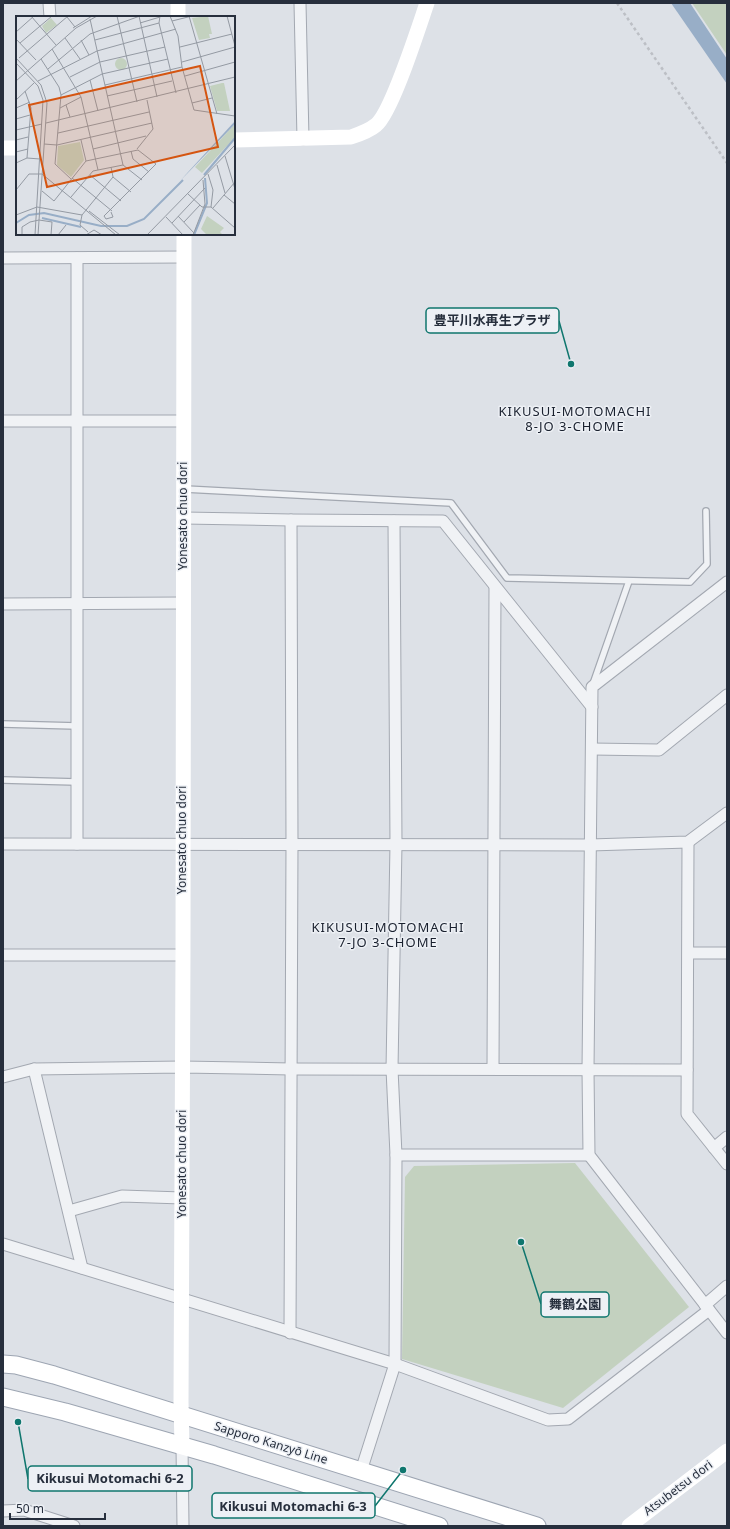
<svg xmlns="http://www.w3.org/2000/svg" width="730" height="1529" font-family="'Noto Sans','Noto Sans JP',sans-serif">
<rect width="100%" height="100%" fill="#dde1e7"/>
<!-- green -->
<g fill="#c3d1bf">
<path d="M692,3H727V55Z"/>
<path d="M575,1163L689,1307L563,1408L402,1359L405,1177L414,1166Z"/>
</g>
<!-- water -->
<path fill="#98aec7" d="M671,3H690L727,59V84Z"/>
<g fill="none" stroke-linecap="round" stroke-linejoin="round">
<!-- lane casing -->
<g stroke="#a3a8b1" stroke-width="8">
<g id="lane">
<path d="M185,489L451,503L507,578L690,582L707,564L706,511"/>
<path d="M593,684L629,581"/>
<path d="M3,724L77,726"/>
<path d="M3,780L77,782"/>
</g>
</g>
<!-- street casing -->
<g stroke="#a3a8b1" stroke-width="13">
<g id="street">
<path d="M49,3L50,17"/>
<path d="M300,3L303,139"/>
<path d="M3,258L184,257"/>
<path d="M3,421H183"/>
<path d="M184,518L291,520L443,521L592,707"/>
<path d="M727,582L592,687L588,1070L589,1155L727,1333"/>
<path d="M3,604L182,603"/>
<path d="M592,749L659,750L727,695"/>
<path d="M688,842L687,1114L727,1164"/>
<path d="M3,844L590,845L688,842L727,813"/>
<path d="M77,844V258"/>
<path d="M689,953H727"/>
<path d="M3,955H183"/>
<path d="M493,1068L495,587"/>
<path d="M34,1069L82,1268"/>
<path d="M3,1077L34,1069L182,1067L291,1069L687,1070"/>
<path d="M714,1148L727,1137"/>
<path d="M396,1155H589"/>
<path d="M69,1211L122,1196L182,1198"/>
<path d="M3,1244L395,1364L548,1420L568,1419L709,1310"/>
<path d="M705,1305L727,1286"/>
<path d="M290,1333L292,844L291,520"/>
<path d="M182,1446L183,1526"/>
<path d="M361,1471L395,1364L396,1155L392,1069L396,844L394,521"/>
<path d="M3,1511L24,1510L74,1526"/>
</g>
</g>
<!-- primary casing -->
<g stroke="#9da5b2" stroke-width="19">
<g id="primary">
<path d="M3,1364L16,1365L54,1375L537,1526"/>
<path d="M3,1397L65,1412L214,1455L439,1526"/>
</g>
</g>
<!-- path -->
<path stroke="#bcbfc5" stroke-width="2.5" stroke-dasharray="3 3" stroke-linecap="butt" d="M617,3L727,163"/>
<!-- lane -->
<use href="#lane" stroke="#f0f2f5" stroke-width="5.5"/>
<!-- street -->
<use href="#street" stroke="#f0f2f5" stroke-width="11"/>
<!-- secondary -->
<g stroke="#fff" stroke-width="15">
<path d="M178,3V17"/>
<path d="M234,140L351,137C360,134 369,131 376,125C392,112 419,26 427,3"/>
<path d="M3,148H17"/>
<path d="M182,1446L181,1402L183,955L184,234"/>
<path d="M629,1526L727,1451"/>
</g>
<!-- primary -->
<use href="#primary" stroke="#fff" stroke-width="17"/>
</g>
<g text-anchor="middle" stroke-width="3" stroke-linejoin="round" paint-order="stroke">
<!-- street labels -->
<g font-size="12" fill="#272f3d" stroke="#edf0f5">
<text transform="translate(183 516) rotate(-90)" y="4">Yonesato chuo dori</text>
<text transform="translate(182 840) rotate(-90)" y="4">Yonesato chuo dori</text>
<text transform="translate(182 1164) rotate(-90)" y="4">Yonesato chuo dori</text>
<text transform="translate(271 1443) rotate(17)" y="4">Sapporo Kanzyō Line</text>
<text transform="translate(678 1488) rotate(-37)" y="4">Atsubetsu dori</text>
</g>
<!-- neighbourhood labels -->
<g font-size="13" letter-spacing="1" fill="#19202e" stroke="#edf0f5">
<text x="575" y="416">KIKUSUI-MOTOMACHI<tspan x="575" dy="15">8-JO 3-CHOME</tspan></text>
<text x="388" y="932">KIKUSUI-MOTOMACHI<tspan x="388" dy="15">7-JO 3-CHOME</tspan></text>
</g>
</g>
<!-- overview -->
<g transform="translate(16 16)">
<rect width="219" height="219" fill="#dde1e7"/>
<path d="M192,0L196,18H193L194,22L183,24L176,2ZM35,2L41,9L30,17L26,10ZM99 48a6 6 0 1 1 12 0a6 6 0 1 1-12 0ZM206,67H208L214,95H201L194,70ZM219,108V121L186,157L179,151ZM64,126L68,144L55,161L41,149L42,130ZM191,200L208,212L204,216L207,219H191L185,213Z" fill="#c3d1bf"/>
<path d="M219,105V108L164,165L173,155Z" fill="#98aec7"/>
<path fill="none" stroke="#98aec7" stroke-width="2" d="M188,159L219,122M26,202L65,211M0,207L13,199L28,197L85,210H111L128,203L167,164M178,219L191,187L189,162"/>
<path fill="none" stroke="#949aa3" stroke-width="1" d="M15,0L40,29M101,0L121,86M123,0L141,81M144,0L143,7L160,77M154,0L162,20L166,51L178,94L219,100M173,0L201,98M211,0L219,30M51,1L59,11M74,3L107,149L126,164M156,5L176,0M124,7L144,1M57,12L76,0M0,16L18,0M49,22L64,43M0,23L20,44M65,24L73,39M79,24L143,7M4,27L36,0M164,31L216,18M36,33L65,81L82,154M0,42L25,69L31,87L22,219M3,42L52,0M25,43L43,71L45,79L39,148L55,163M166,46L219,31M0,47L22,70L27,84L19,219M32,53L74,18L124,0M169,60L219,46M54,61L84,46L149,31M74,64L82,95M0,65L60,12L81,0M22,65L81,35L160,13M89,69L166,51M9,75L15,92L11,142M45,79L86,58L152,43M91,80L156,65M0,84L18,67M176,87L196,82M50,89L54,101M0,92L14,86M44,92L65,81M0,103L14,99M30,107L219,61M0,114L26,108M42,117L133,96M0,124L12,121M65,124L70,145M28,128L41,129L136,107M77,133L130,120M121,133L137,113L131,84M115,135L117,143L133,156M0,136L12,133M209,140L219,173M0,147L11,142L24,143M201,149L209,177M192,158L197,174L195,191M74,159L105,185M97,161L115,176M56,162L96,195M0,174L13,158H26L100,219M26,175L38,185L70,145L122,134L140,148L88,200L90,203L97,201L95,196M172,178L186,191H195L219,212M208,179L219,188M55,181L77,155L107,149M197,192L219,166M73,195L104,219M0,199L21,191L66,199M162,200L178,217M150,201L167,219M168,206L184,189M156,207L189,172M72,216L64,209L66,199L97,161L95,151M6,219V211L14,206L23,204L36,206L35,219M42,219L50,209M70,219L78,214L86,219M131,219L219,129M177,219L189,188L187,164"/>
<path fill="#d55511" fill-opacity="0.15" stroke="#d55511" stroke-width="2" d="M184,50L202,131L31,171L13,89Z"/>
<rect width="219" height="219" fill="none" stroke="#272f3d" stroke-width="2"/>
</g>
<!-- callouts -->
<path fill="none" stroke="#0f766e" stroke-width="1.5" d="M571 364L559 321M521 1242L541 1304M18 1422L28 1479M403 1470L375 1506"/>
<g fill="#0f766e" stroke="#edf0f5" stroke-width="1.5">
<circle cx="571" cy="364" r="4"/>
<circle cx="521" cy="1242" r="4"/>
<circle cx="18" cy="1422" r="4"/>
<circle cx="403" cy="1470" r="4"/>
</g>
<g fill="#edf0f5" stroke="#0f766e" stroke-width="1.5">
<rect x="426" y="308" width="133" height="25" rx="4"/>
<rect x="541" y="1292" width="68" height="25" rx="4"/>
<rect x="28" y="1466" width="164" height="25" rx="4"/>
<rect x="212" y="1493" width="163" height="25" rx="4"/>
</g>
<g font-size="13" text-anchor="middle" font-weight="bold" fill="#272f3d">
<text x="492" y="325">豊平川水再生プラザ</text>
<text x="575" y="1309">舞鶴公園</text>
<text x="110" y="1483">Kikusui Motomachi 6-2</text>
<text x="293" y="1511">Kikusui Motomachi 6-3</text>
</g>
<!-- border -->
<rect width="730" height="1529" fill="none" stroke="#272f3d" stroke-width="8"/>
<!-- scale -->
<path d="M10 1513v6h95v-6" fill="none" stroke="#272f3d" stroke-width="2"/>
<text x="16" y="1513" font-size="12" fill="#272f3d" stroke="#edf0f5" stroke-width="3" paint-order="stroke">50 m</text>
</svg>
